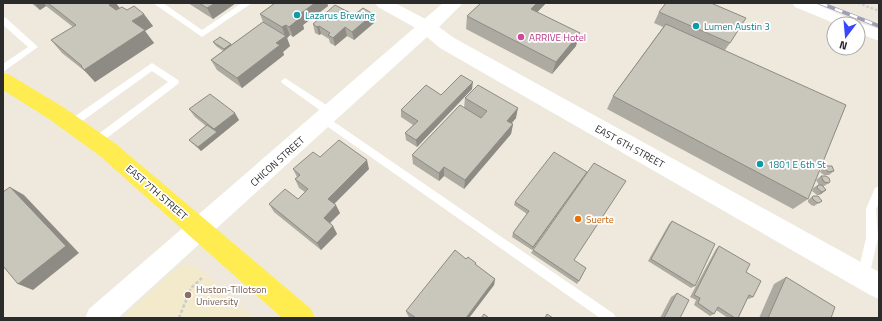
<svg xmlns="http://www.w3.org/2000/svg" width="882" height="321" font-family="'Titillium Web',sans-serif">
<rect width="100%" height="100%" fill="#eee9dc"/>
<!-- education -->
<path fill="#f2eaca" d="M188,264L201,270L253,318H122L173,272L182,266Z"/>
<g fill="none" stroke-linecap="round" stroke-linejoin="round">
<!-- path-far1 -->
<path stroke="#ccc" stroke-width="2" stroke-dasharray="2.5 2" stroke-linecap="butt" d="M858,3L879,11"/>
<!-- path -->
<path stroke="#ccc" stroke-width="2.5" stroke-dasharray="3.5 2" stroke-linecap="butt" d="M179,318L191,288L202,278"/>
<!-- service -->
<g fill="#fff" fill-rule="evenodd">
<path d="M153,3H163L202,30L242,3H252L202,37Z"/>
<path d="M3,17L6,18L38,47L3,72V64L28,47L3,25Z"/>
<path d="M152,63L178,80L179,82L178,84L99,144H93L91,141L93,138L168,82L152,71L74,127H68L66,124L68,121Z"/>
<path d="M285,78L334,110L336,113L334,116H328L282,83L281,81Z"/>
<path d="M324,115L614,314L616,318H600L321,122L319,119L321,116Z"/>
<path d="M879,186V203L876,209L878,238L869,277L867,281L863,283L859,281L857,277L866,238V209L875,188Z"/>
</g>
<!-- minor -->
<g fill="#fff" fill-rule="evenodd">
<path d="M375,3H395L433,23L435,27L433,31L427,33L421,31L378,7Z"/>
<path d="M792,3H814L857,22L879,29V41L858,33V24H836L795,7Z"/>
</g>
<!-- tertiary -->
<path fill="#fff" fill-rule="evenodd" d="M443,3H463L439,27L454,38L879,272V299L870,295L440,48L427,37L118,318H85L89,309Z"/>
<!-- primary -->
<path fill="#feec51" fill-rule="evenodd" d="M3,73L10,75L63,107L116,144L311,309L315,318H282L100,156L49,119L3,90Z"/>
<!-- rail casing -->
<g stroke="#9e9fb7" stroke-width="4">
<path id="rail" d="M820,3L879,26"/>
</g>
<!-- rail -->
<use href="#rail" stroke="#fff" stroke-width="2.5" stroke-dasharray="8" stroke-linecap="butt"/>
</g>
<!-- wall -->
<g fill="#adaba1">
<path d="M31,3H116L119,8L153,26L145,31L154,43L95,82L86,72L62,53L51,40L73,27L46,6L40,10Z"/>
<path d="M188,3H236L213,19Z"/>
<path d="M275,3H327L328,6L303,25L304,29L293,37L290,35L287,38L290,46L283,52L284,55L242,88L217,70L211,60L223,51L216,46L213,42L231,44V45L263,22L260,14Z"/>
<path d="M481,3H546L537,12L576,46L552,74L466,29L467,16Z"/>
<path d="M659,12L730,43L725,50L808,199L793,209L607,109L613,96L663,27L654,23Z"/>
<path d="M354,15L375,22L354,40L347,36L335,46L330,43L329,39L321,34L319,35L315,33L313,24Z"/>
<path d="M472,89L417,147L406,140L405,133L413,125L401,117V110L441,95Z"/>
<path d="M465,98L516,118L511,124H513L511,134L464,189L444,176L439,181L413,164L412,155L464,108Z"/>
<path d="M189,109L239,120L201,151L192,143L189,140L206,126L195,117Z"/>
<path d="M320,157L369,169L334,204L340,213L330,223L333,226L337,234L321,250L274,212L269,204L298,199L305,192L299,188L295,179L297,177L293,169Z"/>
<path d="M825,166L834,171L829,175H824L820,172L821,170Z"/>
<path d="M585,175L532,250L512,237L513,233L527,214L514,205L515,202Z"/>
<path d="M821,176L829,183L824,186H823L826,190L821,194L817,195L812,191L813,188L818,185H819L816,180Z"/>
<path d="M813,196L822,201L814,206L811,205L808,202V200Z"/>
<path d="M672,221L695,286L691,288L648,261L669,224Z"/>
<path d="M719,246L746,272L753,297L749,299L747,298L738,318H728L716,310L714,314L710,316L694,305L696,300L690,297L716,249Z"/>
<path d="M533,250L574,260L579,281L577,284L531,253Z"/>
<path d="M476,265L495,279L494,285L469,318H410L408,316L406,311Z"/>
<path d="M786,277L831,318H759L774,284Z"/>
<path d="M677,293L680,318H660L671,297Z"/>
</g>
<!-- shaded-wall -->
<g fill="#8d8b83">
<path d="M34,3H44L46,6L40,10Z"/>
<path d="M112,3H116L124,14L118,18L109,5Z"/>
<path d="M215,3H236L213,19L207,8Z"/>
<path d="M315,3H327L328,6L303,25L304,29L293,37L289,27L297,16Z"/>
<path d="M537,3H546L528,22L531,9Z"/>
<path d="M144,14L153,26L145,31L154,43L95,82L84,70L132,21Z"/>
<path d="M373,14L375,22L354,40L352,32Z"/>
<path d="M286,25L290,35L287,38L290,46L283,52L284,55L242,88L237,78L276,43L285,36L282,27Z"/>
<path d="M319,26L321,34L319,35L317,27Z"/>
<path d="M345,27L347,36L335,46L333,38Z"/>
<path d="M580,33L576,46L552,74L556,62Z"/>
<path d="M231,44L233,48L226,53L224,49Z"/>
<path d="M473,82L472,89L417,147L416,140Z"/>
<path d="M518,108L516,118L505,131L507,121Z"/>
<path d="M235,113L239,120L201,151L198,147L217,132L214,129Z"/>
<path d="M513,124L511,134L464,189L465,180Z"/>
<path d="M367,160L369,169L331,207L328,199Z"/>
<path d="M444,167V176L439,181V173Z"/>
<path d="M587,172L585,175L532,250L533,247Z"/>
<path d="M10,187L24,195L79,253L33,290L18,284Z"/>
<path d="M826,190L821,194L817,195L822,192Z"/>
<path d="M336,205L340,213L327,226L324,218Z"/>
<path d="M333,226L337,234L321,250L317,243Z"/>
<path d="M495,279L494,285L469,318H466Z"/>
</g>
<!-- building -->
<g fill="#c9c7bb" stroke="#8d8b83">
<path d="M48,3H112L109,5L116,10L122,7L127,10L134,6L144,14L132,21L145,30L84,70L81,66H82L51,40L76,25Z"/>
<path d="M199,3H215L207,8Z"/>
<path d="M275,3H315L297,16L300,18L289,27L286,25L282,27L260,14Z"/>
<path d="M481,3H537L531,9L580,33L556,62L467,16Z"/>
<path d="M666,3H711L746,18L730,43L659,12Z"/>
<path d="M335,5L354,15L363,8L373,14L352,32L345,27L333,38L328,35L330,33L319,26L317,27L313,24Z"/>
<path d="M263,22L286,36L276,43L280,45L237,78L211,60Z"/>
<path d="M666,24L846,105L808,199L613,96Z"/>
<path d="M220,37L231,44L224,49L213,42Z"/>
<path d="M461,75L473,82L416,140L405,133L418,121L401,110L426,85L441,95Z"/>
<path d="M478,85L518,108L507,121L513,124L465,180L444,167L439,173L412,155L460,105L481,118L487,111L465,98Z"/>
<path d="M210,94L235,113L214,129L189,109Z"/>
<path d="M207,125L217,132L198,147L189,140Z"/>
<path d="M339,140L367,160L328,199L336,205L324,218L333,226L317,243L269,204L285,189L298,199L308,189L295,179L300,175L293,169L313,152L320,157Z"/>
<path d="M554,152L587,172L533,247L513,233L529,211L515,202Z"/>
<path d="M594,163L626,181L574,260L586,268L579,281L533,250Z"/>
<path d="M825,166H832L834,171L828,172L825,168Z"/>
<path d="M821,176H826L829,178L830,181L829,183L824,182Z"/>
<path d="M818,185H822L826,190L822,192L817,188Z"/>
<path d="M10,187L66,246L18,284L3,266V192Z"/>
<path d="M813,196H818L822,201L819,203L816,202L812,198Z"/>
<path d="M672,221L715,244L695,286L651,259Z"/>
<path d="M719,246L750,264L746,272L761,281L753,297L749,295L738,318H735L718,307L714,314L698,303L700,298L694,295Z"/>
<path d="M455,250L466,259L468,257L476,263L475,264L495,279L466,318H416L406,311Z"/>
<path d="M786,277L835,307L831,318H768Z"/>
<path d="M677,293L689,300L680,318H664Z"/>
<path d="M484,314L489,318H481Z"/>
<path d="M547,314L553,318H545Z"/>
</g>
<!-- markers -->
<g fill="#0f9aa8" stroke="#fff" stroke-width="1.5">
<circle cx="297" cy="15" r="4"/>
<circle cx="696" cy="26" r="4"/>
<circle cx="760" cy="164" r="4"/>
</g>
<circle fill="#d1479c" stroke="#fff" stroke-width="1.5" cx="521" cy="37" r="4"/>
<circle fill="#e8710a" stroke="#fff" stroke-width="1.5" cx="578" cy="219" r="4"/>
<circle fill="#8d6e63" stroke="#fff" stroke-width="1.5" cx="188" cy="295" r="4"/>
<g text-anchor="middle" stroke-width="3.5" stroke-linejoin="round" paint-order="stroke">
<!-- culture labels -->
<g font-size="10" fill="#0d838f" stroke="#fff" text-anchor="start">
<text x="305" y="19">Lazarus Brewing</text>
<text x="704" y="30">Lumen Austin 3</text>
<text x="768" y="168">1801 E 6th St</text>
</g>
<!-- hotel labels -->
<g font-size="10" fill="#b23c85" stroke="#fff" text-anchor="start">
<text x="529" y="41">ARRIVE Hotel</text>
</g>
<!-- street labels -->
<g font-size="10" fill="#2b2b2b" stroke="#fff">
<text transform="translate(630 146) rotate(29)" y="4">EAST 6TH STREET</text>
<text transform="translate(277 161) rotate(-42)" y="4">CHICON STREET</text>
<text transform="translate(157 192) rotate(41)" y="4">EAST 7TH STREET</text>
</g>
<!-- food labels -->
<g font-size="10" fill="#c56008" stroke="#fff" text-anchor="start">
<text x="586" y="223">Suerte</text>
</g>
<!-- education labels -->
<g font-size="10" fill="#785e54" stroke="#fff" text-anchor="start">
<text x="196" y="293">Huston-Tillotson<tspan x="196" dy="12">University</tspan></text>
</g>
</g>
<!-- border -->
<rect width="882" height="321" fill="none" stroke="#2b2b2b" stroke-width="8"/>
<!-- north arrow -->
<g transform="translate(846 36) rotate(196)"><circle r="19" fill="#ffffff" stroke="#aaaaaa"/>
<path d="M0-3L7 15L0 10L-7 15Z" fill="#3945ff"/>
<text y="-6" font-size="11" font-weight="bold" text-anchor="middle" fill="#2b2b2b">N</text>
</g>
</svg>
